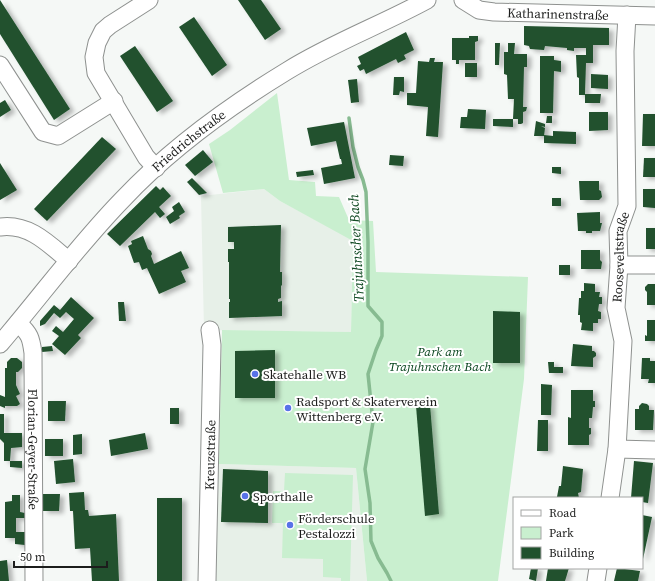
<svg xmlns="http://www.w3.org/2000/svg" width="655" height="581" font-family="'Source Serif 4',serif">
<defs>
<filter id="shadow"><feDropShadow dx="4.5" dy="2.5" stdDeviation="2" flood-color="#0004"/></filter>
</defs>
<rect width="100%" height="100%" fill="#f5f8f6"/>
<!-- built -->
<g fill="#e7f0e8">
<path d="M264,189L280,201L353,240L351,332L204,330L201,196Z"/>
<path d="M219,464L356,468L367,581H216Z"/>
</g>
<!-- green -->
<g fill="#c9efcf">
<path d="M277,93L289,180L315,182L316,196L339,197L349,220L373,221L376,272L528,277L524,379L498,581H367L356,468L219,464L222,330L351,332L353,241L280,201L264,189L223,193L209,144L230,130Z"/>
<path d="M285,473L353,475L350,581H341V578L323,577V559L282,558L283,523H272L273,491H284Z"/>
</g>
<g fill="none" stroke-linecap="round" stroke-linejoin="round">
<!-- stream -->
<path stroke="#87bb91" stroke-width="3.5" d="M349,118L353,147L358,167L363,180L366,192L368,242V306L382,322V336L376,350L368,374L373,422L365,469L370,503L371,541L378,558L387,573L391,581"/>
</g>
<!-- building -->
<g fill="#20512d" filter="url(#shadow)">
<path d="M0,0L70,109L54,120L0,34Z"/>
<path d="M238,0H261L281,29L265,40Z"/>
<path d="M194,17L227,65L212,76L179,27Z"/>
<path d="M524,26L609,28V45H593V63H586L585,94H601L600,103H585V95H579V78L577,77L576,55H586V48H574V51L567,50V48L545,46L544,50L530,49L529,46L524,45Z"/>
<path d="M406,32L414,50L404,55L406,59L398,63L396,59L366,74L364,69L360,71L357,66L361,64L358,57Z"/>
<path d="M469,36H478V41L475,42V60H459V64H456V60H452V38H469Z"/>
<path d="M495,43H500L499,65H495Z"/>
<path d="M508,43H515L514,54H527V67H524L523,107H527L526,111L523,112V123L521,124H518V119H513L514,99H508L507,75L504,74V52H508Z"/>
<path d="M135,46L173,101L157,112L120,56Z"/>
<path d="M540,56H554V60L561,61V72L554,71L553,113H540Z"/>
<path d="M430,58H435L434,62H443L438,137L426,136L428,107L407,105V93H416L418,61L429,62Z"/>
<rect x="465" y="63" width="12" height="14"/>
<path d="M591,74L608,75V89L591,88Z"/>
<path d="M394,77H404V92L400,91L399,95H393Z"/>
<path d="M357,79L359,102L351,103L348,80Z"/>
<path d="M5,100L11,110L0,117V103Z"/>
<path d="M468,109L486,110L485,129L460,128L461,117H467Z"/>
<path d="M589,112H608V130L589,131Z"/>
<path d="M643,114H655V146H642Z"/>
<path d="M547,116H552V123H546Z"/>
<path d="M493,119H513V127L493,126Z"/>
<path d="M536,121L545,124V127L541,126L545,128L544,136H534Z"/>
<path d="M344,122L355,178L324,184L321,168L342,164L341,159H340L336,141L311,146L307,128Z"/>
<path d="M553,131L576,132V144L544,143V135L553,136Z"/>
<path d="M102,137L116,149L47,221L34,209Z"/>
<path d="M203,150L213,162L195,176L185,165Z"/>
<path d="M390,155L404,156L403,166L389,165Z"/>
<path d="M644,158H655V177H643Z"/>
<path d="M0,163L17,190L0,200Z"/>
<path d="M552,167H561V174L552,173Z"/>
<path d="M313,170L314,175L297,177L296,172Z"/>
<path d="M192,178L207,193L199,195L187,182Z"/>
<path d="M579,181H599V190L601,191L602,197L599,200H580Z"/>
<path d="M156,186L160,190L163,187L171,196L159,207L165,214L160,218L155,212L120,246L107,234Z"/>
<path d="M643,189H655V208L643,207Z"/>
<rect x="552" y="198" width="9" height="8"/>
<path d="M179,202L185,212L179,216L180,218L170,224L166,217L174,211L172,207Z"/>
<path d="M600,212V223H602L600,231H592V233H586V231H578L577,213Z"/>
<path d="M281,225L280,272H282V285L281,286V298L278,299V302L282,301V316L229,318V302H230V299H229V262H228V249H234V242H228V227Z"/>
<rect x="646" y="228" width="9" height="21"/>
<path d="M143,236L148,249L151,251L152,254L151,256L154,264L181,251L189,268L181,271L186,282L159,294L147,268L142,270L139,262L134,263L128,246L132,244L131,241Z"/>
<path d="M581,250H600V260L602,262L601,269H581Z"/>
<rect x="559" y="265" width="11" height="10"/>
<path d="M584,283L595,284V292H600L599,297H602V304H599L598,311L601,312V319H598V323H593V331L581,330L582,323L580,322V315H578L579,298H581V291H584Z"/>
<path d="M648,284H655V305H647V292L645,290V287Z"/>
<path d="M71,297L94,318L78,335L81,338L65,355L52,344L59,336L52,331L56,326L63,332L74,319L66,312L60,318L54,313L45,324L40,326V321L54,305L60,310Z"/>
<path d="M118,302H124L126,321H119Z"/>
<path d="M493,311L520,312V363H493Z"/>
<path d="M647,320H655V341H645V335L647,336Z"/>
<path d="M573,344L592,346V351H594L596,353V356L593,358V367L571,366Z"/>
<path d="M52,346L53,351L42,352V347Z"/>
<path d="M275,350V398H235V351Z"/>
<path d="M11,358H17L22,362V368L18,372H16V385L20,394L16,396L20,404L17,406H5V408L0,406V395L5,397V368H7V362Z"/>
<path d="M642,358H650V361H655V383H648L649,379H641Z"/>
<path d="M548,362H554V367H563V373H549Z"/>
<path d="M541,384L552,385L551,415H541Z"/>
<path d="M571,390H593V401H595V407H593L592,418H589V428H591V434L589,435V445H568V417L571,418Z"/>
<path d="M48,401H66L65,421H48Z"/>
<path d="M642,403L647,404L649,406V410H654L653,430H635V409H639V406Z"/>
<path d="M430,405L439,514L425,516L416,406Z"/>
<rect x="170" y="408" width="9" height="16"/>
<path d="M0,414H4V433H22V447L11,448L10,461H22V468L10,467V461H4V443L0,439Z"/>
<path d="M538,420H548V451H537Z"/>
<path d="M145,433L148,449L111,456L109,440Z"/>
<path d="M82,434V454L73,455V435Z"/>
<rect x="45" y="439" width="18" height="17"/>
<path d="M73,459L75,482L56,484L54,461Z"/>
<path d="M634,461L653,463L648,503L642,502V498H631Z"/>
<path d="M563,466L583,469L581,492L578,493L579,498H559L557,497L559,486H561Z"/>
<path d="M223,469L268,471V523L221,522Z"/>
<path d="M84,492L85,510H88L89,516L116,514L119,581H92L90,548L75,549L73,511H70L69,493Z"/>
<path d="M43,494H60L59,511H43Z"/>
<path d="M12,495H20V512L25,513V518H16V532H25V545L15,544V538H5V502L12,501Z"/>
<rect x="157" y="498" width="25" height="83"/>
<path d="M642,515L652,517L643,559L642,558Z"/>
<path d="M7,560L9,581H0V561Z"/>
<path d="M531,568H538L536,581L529,579Z"/>
<path d="M548,568H569L565,581H546Z"/>
<path d="M617,568L640,571L638,581H614Z"/>
</g>
<g fill="none" stroke-linecap="round" stroke-linejoin="round">
<!-- minor casing -->
<g stroke="#8e918f" stroke-width="19">
<g id="minor">
<path d="M149,0L110,25L103,31L97,43L94,57L96,73L146,157L156,168"/>
<path id="s1" d="M463,0L479,10L494,12L655,16"/>
<path d="M0,65L43,132L58,136L114,101"/>
<path d="M0,227C29,223 49,244 69,261"/>
<path d="M619,265H655"/>
<path id="s2" d="M18,323C30,334 31,338 33,353L34,581"/>
<path id="s3" d="M0,344C41,296 79,244 123,199C170,149 228,107 287,71C332,43 381,25 427,0"/>
<path d="M617,449L655,450"/>
<path id="s4" d="M610,498L617,449L623,341L616,308L619,265L618,231L627,206L625,51L627,15"/>
<path id="s5" d="M207,581L212,345L210,330"/>
<path d="M596,581L598,568"/>
</g>
</g>
<!-- minor -->
<use href="#minor" stroke="#fff" stroke-width="17"/>
</g>
<!-- markers -->
<g fill="#5872e8" stroke="#fff" stroke-width="1.5">
<circle cx="255" cy="374" r="4"/>
<circle cx="288" cy="408" r="4"/>
<circle cx="245" cy="496" r="4"/>
<circle cx="290" cy="525" r="4"/>
</g>
<g text-anchor="middle" stroke-width="4" stroke-linejoin="round" paint-order="stroke">
<!-- street labels -->
<g font-size="13" fill="#1c1d1c" stroke="#fff">
<text dy="5" stroke="none"><textPath href="#s1" startOffset="98">Katharinenstraße</textPath></text>
<text dy="5" stroke="none"><textPath href="#s3" startOffset="278">Friedrichstraße</textPath></text>
<text dy="5" stroke="none"><textPath href="#s4" startOffset="243">Rooseveltstraße</textPath></text>
<text dy="5" stroke="none"><textPath href="#s2" startOffset="131">Florian-Geyer-Straße</textPath></text>
<text dy="5" stroke="none"><textPath href="#s5" startOffset="126">Kreuzstraße</textPath></text>
</g>
<!-- park labels -->
<g font-size="13" font-style="italic" fill="#07441d" stroke="#fff">
<text x="440" y="356">Park am<tspan x="440" dy="15">Trajuhnschen Bach</tspan></text>
</g>
<!-- poi labels -->
<g font-size="13" fill="#1c1d1c" stroke="#fff" text-anchor="start">
<text x="263" y="379">Skatehalle WB</text>
<text x="296" y="406">Radsport &amp; Skaterverein<tspan x="296" dy="15">Wittenberg e.V.</tspan></text>
<text x="253" y="501">Sporthalle</text>
<text x="298" y="523">Förderschule<tspan x="298" dy="15">Pestalozzi</tspan></text>
</g>
<!-- water labels -->
<g font-size="14" font-style="italic" fill="#134c25" stroke="#fff">
<text transform="translate(356 248) rotate(-93)" y="5">Trajuhnscher Bach</text>
</g>
</g>
<!-- legend -->
<rect x="513" y="497" width="130" height="72" fill="#ffffff" stroke="#a4a5a4"/>
<rect x="521" y="510" width="20" height="6" fill="#ffffff" stroke="#a4a5a4"/>
<text x="549" y="517" font-size="12" fill="#1c1d1c">Road</text>
<rect x="521" y="527" width="20" height="12" fill="#c9efcf" stroke="#a4a5a4"/>
<text x="549" y="537" font-size="12" fill="#1c1d1c">Park</text>
<rect x="521" y="547" width="20" height="12" fill="#20512d" stroke="#a4a5a4"/>
<text x="549" y="557" font-size="12" fill="#1c1d1c">Building</text>
<!-- scale -->
<path d="M14 561v6h93v-6" fill="none" stroke="#1c1d1c" stroke-width="2"/>
<text x="20" y="561" font-size="12" fill="#1c1d1c" stroke="#ffffff" stroke-width="3" paint-order="stroke">50 m</text>
</svg>
